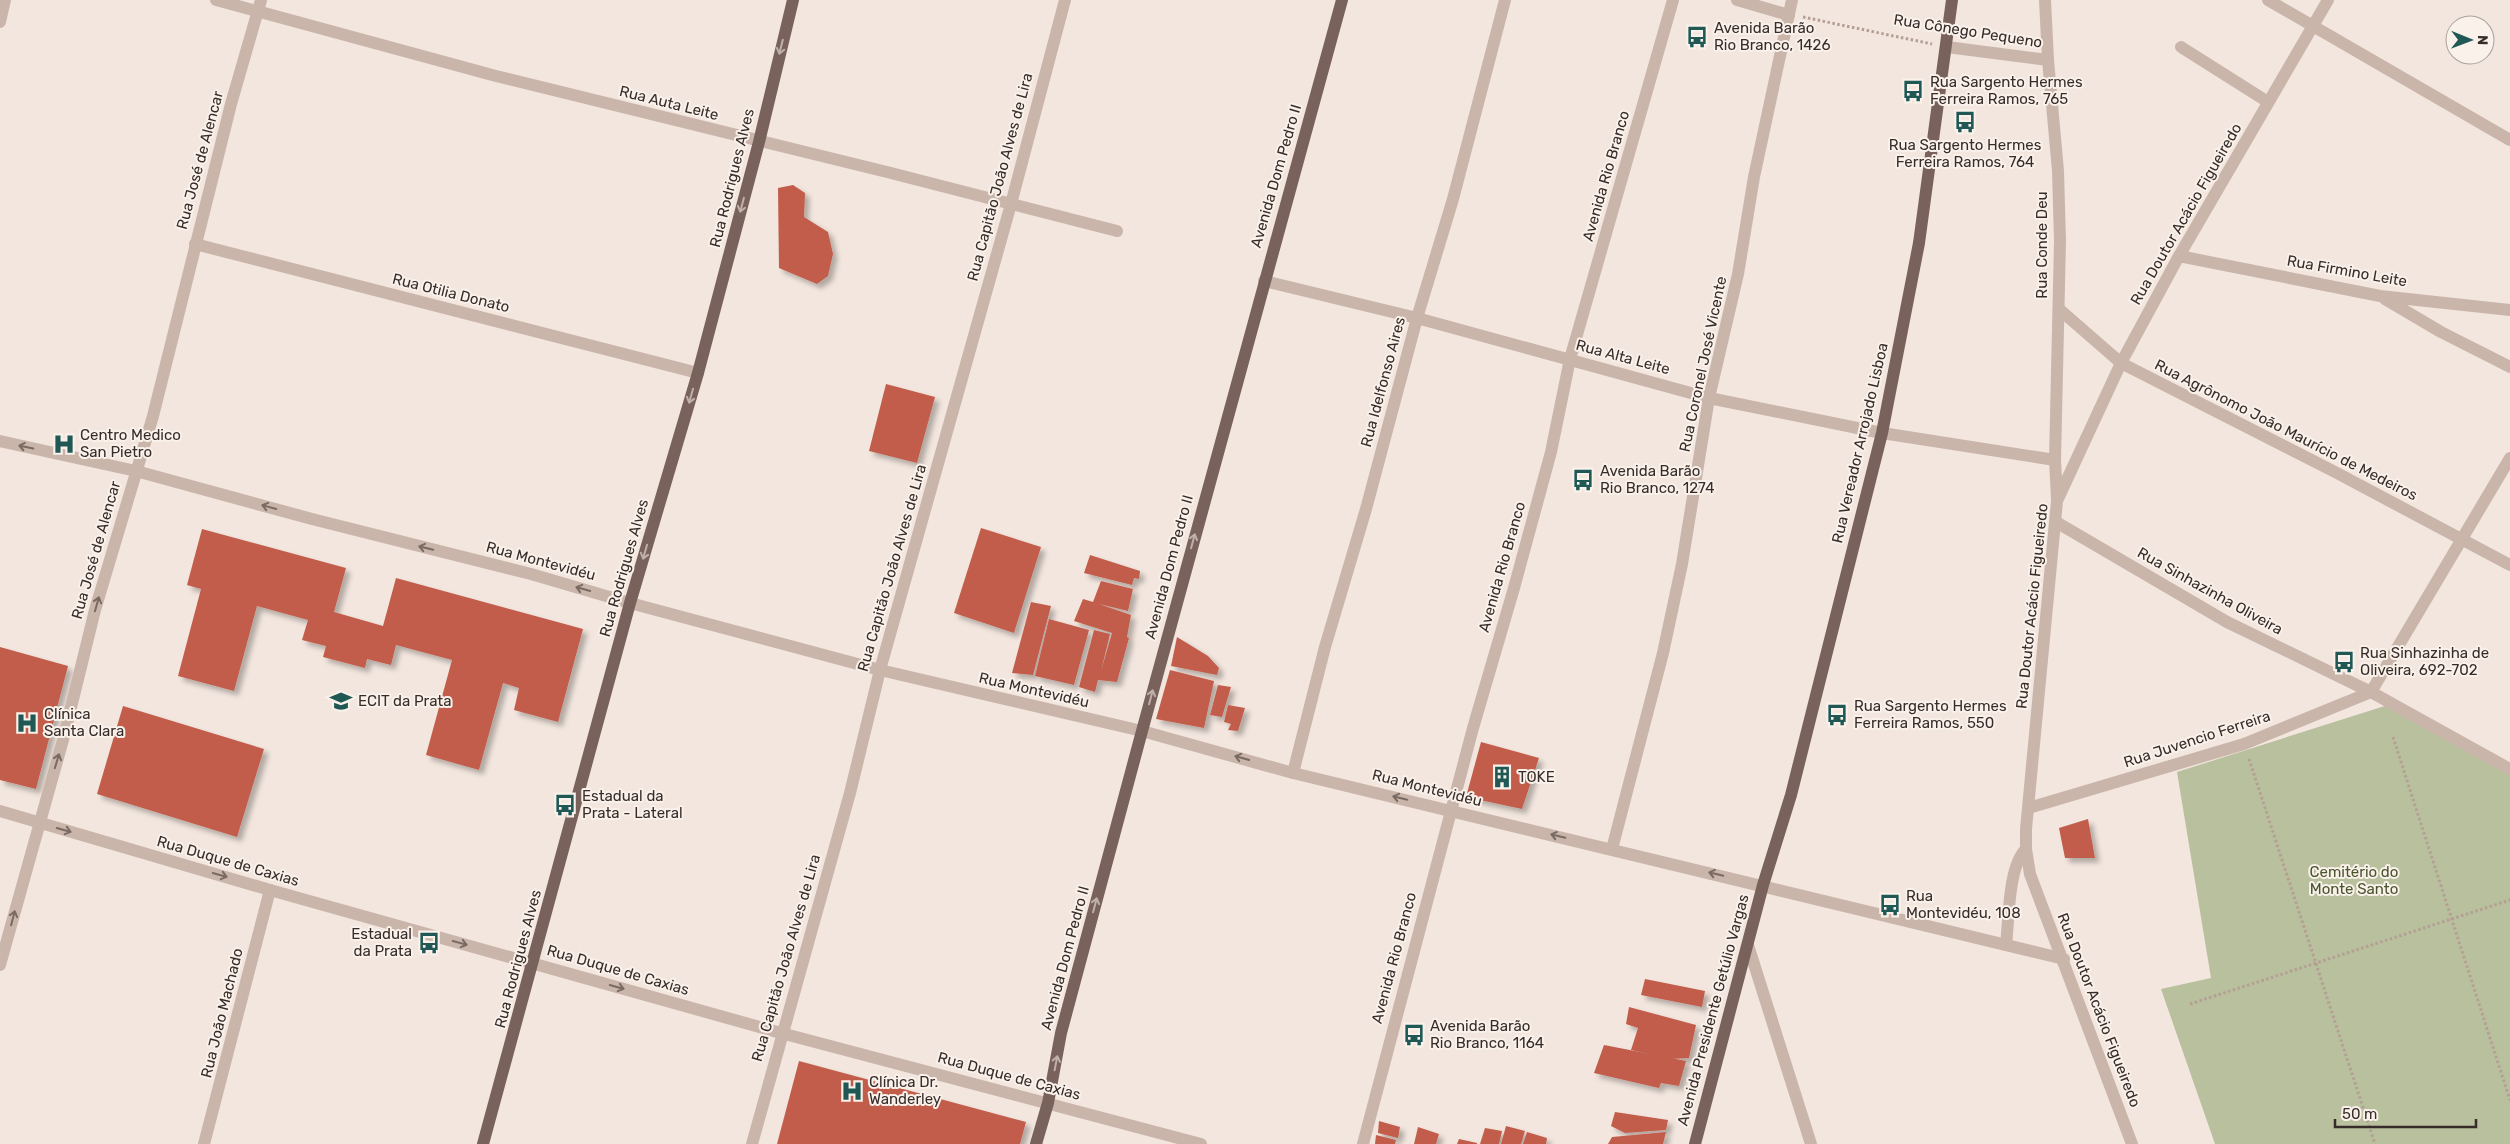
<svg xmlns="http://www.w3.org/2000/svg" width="2510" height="1144" font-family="Rubik,sans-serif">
<defs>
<filter id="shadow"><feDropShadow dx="4.5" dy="4.5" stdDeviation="2.5" flood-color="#0004"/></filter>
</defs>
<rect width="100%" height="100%" fill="#f2e6de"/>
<!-- green -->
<path fill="#b8c09e" d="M2391,704L2510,763V1144H2215L2161,989L2211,978L2177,772Z"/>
<!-- building -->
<g fill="#c25d4b" filter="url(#shadow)">
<path d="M793,185L805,193L804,217L828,232L833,254L828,276L817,284L779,268L778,188Z"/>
<path d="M886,384L935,397L917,463L869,451Z"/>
<path d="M981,528L1041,547L1014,633L954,613Z"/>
<path d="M202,529L346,568L334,612L383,626L396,578L583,629L558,722L514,710L519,688L503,683L479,770L426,755L452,660L396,645L391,665L367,659L365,668L323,657L326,646L302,640L308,620L257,606L234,691L178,676L201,589L187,585Z"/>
<path d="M1090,555L1140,571L1139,579L1134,578L1132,585L1084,573Z"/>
<path d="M1101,581L1133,589L1128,611L1099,604L1131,615L1127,637L1129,638L1117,682L1098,680L1095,692L1079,687L1094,630L1110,634L1101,671L1112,633L1074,621L1083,599L1093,602Z"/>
<path d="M1031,602L1051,606L1033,675L1012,673Z"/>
<path d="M1049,619L1089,630L1074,685L1035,676Z"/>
<path d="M1177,637L1208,656L1219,668L1217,675L1171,666Z"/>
<path d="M0,647L68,666L36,789L0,780Z"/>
<path d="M1170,670L1214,681L1204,728L1156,719Z"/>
<path d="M1218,685L1231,687L1222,717L1210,715Z"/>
<path d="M1228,705L1245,708L1238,731L1228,730L1231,724L1224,722Z"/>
<path d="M123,706L264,749L237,837L97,794Z"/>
<path d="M1481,742L1539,758L1522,809L1466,797Z"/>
<path d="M2088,819L2095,858H2065L2059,828Z"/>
<path d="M1645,979L1705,991L1702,1007L1641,995Z"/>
<path d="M1629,1007L1696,1025L1689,1058L1670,1059L1631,1050L1638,1028L1626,1024Z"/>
<path d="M1604,1045L1686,1061L1679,1086L1661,1083L1659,1088L1594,1073Z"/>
<path d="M799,1061L1026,1122L1020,1144H777Z"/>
<path d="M1615,1112L1668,1120L1666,1130L1625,1133L1611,1126Z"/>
<path d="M1379,1121L1400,1127L1398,1138L1378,1133Z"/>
<path d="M1506,1126L1525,1131L1521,1144H1501Z"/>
<path d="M1418,1127L1439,1134L1436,1144H1414Z"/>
<path d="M1485,1128L1502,1131L1499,1144H1480Z"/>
<path d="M1527,1132L1547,1138L1546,1144H1523Z"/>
<path d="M1666,1132L1663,1144H1608L1612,1137Z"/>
<path d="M1376,1135L1396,1140L1395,1144H1375Z"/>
<path d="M1459,1139L1477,1143V1144H1457Z"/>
</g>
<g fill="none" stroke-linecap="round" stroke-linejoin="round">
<!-- path -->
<g stroke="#b59f94" stroke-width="3" stroke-dasharray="2.5 2.5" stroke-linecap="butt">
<path d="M1803,17L1932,44"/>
<path d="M2393,737L2510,1100"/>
<path d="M2249,759L2375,1144"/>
<path d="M2190,1004L2510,900"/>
</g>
<!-- minor -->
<g stroke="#cab5aa" stroke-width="12">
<path d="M216,0L496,76L887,172L1117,231"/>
<path d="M1737,0L1789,15"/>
<path d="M2045,0L2048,60L2058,171L2060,241L2055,460L2057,499"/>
<path d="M2268,0L2510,140"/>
<path d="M0,22L5,0"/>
<path d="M1947,47L2048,60"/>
<path d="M2181,47L2268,102"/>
<path d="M195,244L698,373"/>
<path d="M2179,256L2380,296L2510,310"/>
<path d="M1264,281L1417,318L1709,398L1882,433L2055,460"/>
<path d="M2385,299L2441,332L2510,367"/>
<path d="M2059,309L2121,363L2337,473L2510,565"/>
<path d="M0,441L136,471L312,519L531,574L630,603L880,670L1142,731L1293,773L2064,959"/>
<path d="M2056,522L2227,622L2371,692L2510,769"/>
<path d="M1293,773L1325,647L1366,509L1417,318L1453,199L1505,0"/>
<path d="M2029,808L2244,744L2371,692L2510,458"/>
<path d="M0,811L270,890L781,1033L1201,1144"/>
<path d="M1612,849L1663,653L1682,564L1709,398L1738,274L1754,177L1792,0"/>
<path d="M1748,945L1811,1144"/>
<path d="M2006,945C2009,920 2008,866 2026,849"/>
<path d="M0,965L63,740L95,610L153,416L231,104L261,0"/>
<path d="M204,1144L270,890"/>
<path d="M752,1144L850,793L880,670L1011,204L1065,0"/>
<path d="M1363,1144L1473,728L1514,588L1551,452L1570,359L1673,0"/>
<path d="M2132,1144L2030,874L2026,849V829L2057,501L2121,363L2179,256L2328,0"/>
</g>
<!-- major -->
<g stroke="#79625b" stroke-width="12">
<path d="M483,1144L630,603L698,373L759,142L793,0"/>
<path d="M1036,1144L1048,1103L1061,1033L1142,731L1342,0"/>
<path d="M1695,1144L1763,885L1791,795L1882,433L1919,243L1952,0"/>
</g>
</g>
<!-- one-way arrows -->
<defs><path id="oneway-shaft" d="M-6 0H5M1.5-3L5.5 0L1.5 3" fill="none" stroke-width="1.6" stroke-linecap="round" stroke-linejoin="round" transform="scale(1.25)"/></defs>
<g stroke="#bfb1aa">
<use href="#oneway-shaft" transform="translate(781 47) rotate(104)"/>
<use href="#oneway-shaft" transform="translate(742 205) rotate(105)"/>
<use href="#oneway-shaft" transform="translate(691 396) rotate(106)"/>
<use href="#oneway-shaft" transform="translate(1193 541) rotate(-75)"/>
<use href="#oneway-shaft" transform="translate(645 552) rotate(106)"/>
<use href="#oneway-shaft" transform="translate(1151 697) rotate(-75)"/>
<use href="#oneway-shaft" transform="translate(1095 905) rotate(-75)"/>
<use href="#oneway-shaft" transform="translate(1056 1063) rotate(-79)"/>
</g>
<g stroke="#796a63">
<use href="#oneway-shaft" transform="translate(26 447) rotate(-168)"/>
<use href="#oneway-shaft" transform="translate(269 507) rotate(-165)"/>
<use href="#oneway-shaft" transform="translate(426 548) rotate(-166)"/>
<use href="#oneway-shaft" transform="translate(583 589) rotate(-164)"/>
<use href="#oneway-shaft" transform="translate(97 604) rotate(-74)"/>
<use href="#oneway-shaft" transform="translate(1242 758) rotate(-164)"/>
<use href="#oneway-shaft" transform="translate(57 761) rotate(-73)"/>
<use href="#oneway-shaft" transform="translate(1400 798) rotate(-166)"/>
<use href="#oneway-shaft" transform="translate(64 830) rotate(16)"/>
<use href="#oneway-shaft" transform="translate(1558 836) rotate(-167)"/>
<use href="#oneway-shaft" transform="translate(1716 874) rotate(-167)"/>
<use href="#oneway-shaft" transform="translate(220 875) rotate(16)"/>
<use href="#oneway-shaft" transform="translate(13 918) rotate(-75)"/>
<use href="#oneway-shaft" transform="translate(460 943) rotate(15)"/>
<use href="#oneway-shaft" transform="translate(617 987) rotate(16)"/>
</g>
<!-- icons -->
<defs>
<g id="bus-bare" transform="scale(1.725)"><path d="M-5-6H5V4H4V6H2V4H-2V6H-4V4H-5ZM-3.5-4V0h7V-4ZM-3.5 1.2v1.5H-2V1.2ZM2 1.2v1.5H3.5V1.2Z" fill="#205856" stroke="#f9f1ea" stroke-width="2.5" paint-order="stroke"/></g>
<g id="hospital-bare" transform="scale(1.725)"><path d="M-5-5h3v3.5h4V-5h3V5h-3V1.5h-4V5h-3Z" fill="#205856" stroke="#f9f1ea" stroke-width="2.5" paint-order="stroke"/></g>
<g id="school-bare" transform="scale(1.725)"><path d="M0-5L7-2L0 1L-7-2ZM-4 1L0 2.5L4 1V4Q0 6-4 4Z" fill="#205856" stroke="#f9f1ea" stroke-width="2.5" paint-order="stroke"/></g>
<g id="building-bare" transform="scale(1.725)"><path d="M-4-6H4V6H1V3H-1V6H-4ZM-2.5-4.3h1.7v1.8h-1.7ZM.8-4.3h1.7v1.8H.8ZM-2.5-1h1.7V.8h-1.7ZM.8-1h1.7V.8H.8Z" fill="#205856" stroke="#f9f1ea" stroke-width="2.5" paint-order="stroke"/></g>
</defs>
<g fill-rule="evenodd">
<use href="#bus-bare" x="1697" y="37"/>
<use href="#bus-bare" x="1913" y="91"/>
<use href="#bus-bare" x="1965" y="122"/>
<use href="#hospital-bare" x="64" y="444"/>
<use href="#bus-bare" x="1583" y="480"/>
<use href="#bus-bare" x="2344" y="662"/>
<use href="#school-bare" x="341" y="701"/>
<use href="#bus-bare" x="1837" y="715"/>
<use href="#hospital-bare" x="27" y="723"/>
<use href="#building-bare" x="1502" y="777"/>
<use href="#bus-bare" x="565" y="805"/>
<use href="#bus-bare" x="1890" y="905"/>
<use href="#bus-bare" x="429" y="943"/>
<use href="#bus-bare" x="1414" y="1035"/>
<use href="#hospital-bare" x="852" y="1091"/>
</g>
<g text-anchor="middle" stroke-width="4" stroke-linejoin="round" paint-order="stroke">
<!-- poi labels -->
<g font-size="15" fill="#372c29" stroke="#f9f1ea" text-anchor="start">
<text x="1714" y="33">Avenida Barão<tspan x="1714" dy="17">Rio Branco, 1426</tspan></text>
<text x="1930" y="87">Rua Sargento Hermes<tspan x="1930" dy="17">Ferreira Ramos, 765</tspan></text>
<text x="1965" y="150" text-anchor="middle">Rua Sargento Hermes<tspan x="1965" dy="17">Ferreira Ramos, 764</tspan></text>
<text x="80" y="440">Centro Medico<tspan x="80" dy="17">San Pietro</tspan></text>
<text x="1600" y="476">Avenida Barão<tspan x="1600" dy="17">Rio Branco, 1274</tspan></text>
<text x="2360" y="658">Rua Sinhazinha de<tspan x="2360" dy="17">Oliveira, 692-702</tspan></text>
<text x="358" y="706">ECIT da Prata</text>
<text x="1854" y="711">Rua Sargento Hermes<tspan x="1854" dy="17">Ferreira Ramos, 550</tspan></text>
<text x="44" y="719">Clínica<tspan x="44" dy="17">Santa Clara</tspan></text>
<text x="1518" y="782">TOKE</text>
<text x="582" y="801">Estadual da<tspan x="582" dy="17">Prata - Lateral</tspan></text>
<text x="1906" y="901">Rua<tspan x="1906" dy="17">Montevidéu, 108</tspan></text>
<text x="412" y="939" text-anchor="end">Estadual<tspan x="412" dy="17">da Prata</tspan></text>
<text x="1430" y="1031">Avenida Barão<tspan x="1430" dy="17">Rio Branco, 1164</tspan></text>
<text x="869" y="1087">Clínica Dr.<tspan x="869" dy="17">Wanderley</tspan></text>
</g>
<!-- street labels -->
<g font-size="15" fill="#372c29" stroke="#f9f1ea">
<text transform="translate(1968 31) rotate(9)" y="5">Rua Cônego Pequeno</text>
<text transform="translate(669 103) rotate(14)" y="5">Rua Auta Leite</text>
<text transform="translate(200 160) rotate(-75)" y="5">Rua José de Alencar</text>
<text transform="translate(1276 176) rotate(-74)" y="5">Avenida Dom Pedro II</text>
<text transform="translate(1606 176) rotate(-74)" y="5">Avenida Rio Branco</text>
<text transform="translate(1000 177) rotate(-75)" y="5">Rua Capitão João Alves de Lira</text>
<text transform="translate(732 178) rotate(-76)" y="5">Rua Rodrigues Alves</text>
<text transform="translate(2186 214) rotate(-60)" y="5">Rua Doutor Acácio Figueiredo</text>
<text transform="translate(2042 245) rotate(-90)" y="5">Rua Conde Deu</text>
<text transform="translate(2347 271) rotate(10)" y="5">Rua Firmino Leite</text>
<text transform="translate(451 293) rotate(14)" y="5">Rua Otilia Donato</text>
<text transform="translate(1623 357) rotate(15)" y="5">Rua Alta Leite</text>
<text transform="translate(1703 364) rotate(-78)" y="5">Rua Coronel José Vicente</text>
<text transform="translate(1383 382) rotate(-75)" y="5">Rua Idelfonso Aires</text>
<text transform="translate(2286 430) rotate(27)" y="5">Rua Agrônomo João Maurício de Medeiros</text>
<text transform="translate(1860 443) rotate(-77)" y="5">Rua Vereador Arrojado Lisboa</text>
<text transform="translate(96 550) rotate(-74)" y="5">Rua José de Alencar</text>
<text transform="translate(541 561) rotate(15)" y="5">Rua Montevidéu</text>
<text transform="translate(1169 567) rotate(-75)" y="5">Avenida Dom Pedro II</text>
<text transform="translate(1502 567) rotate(-74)" y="5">Avenida Rio Branco</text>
<text transform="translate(624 568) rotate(-74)" y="5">Rua Rodrigues Alves</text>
<text transform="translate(892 568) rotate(-74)" y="5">Rua Capitão João Alves de Lira</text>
<text transform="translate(2210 591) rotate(29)" y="5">Rua Sinhazinha Oliveira</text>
<text transform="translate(2032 606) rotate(-84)" y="5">Rua Doutor Acácio Figueiredo</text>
<text transform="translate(1034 690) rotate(13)" y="5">Rua Montevidéu</text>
<text transform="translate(2197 739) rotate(-18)" y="5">Rua Juvencio Ferreira</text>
<text transform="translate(1427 788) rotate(14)" y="5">Rua Montevidéu</text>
<text transform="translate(228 861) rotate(16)" y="5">Rua Duque de Caxias</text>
<text transform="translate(786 958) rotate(-74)" y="5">Rua Capitão João Alves de Lira</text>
<text transform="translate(1065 958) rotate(-75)" y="5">Avenida Dom Pedro II</text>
<text transform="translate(1394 958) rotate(-75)" y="5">Avenida Rio Branco</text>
<text transform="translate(518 959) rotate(-75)" y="5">Rua Rodrigues Alves</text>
<text transform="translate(618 970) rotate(16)" y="5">Rua Duque de Caxias</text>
<text transform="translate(1713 1010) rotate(-75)" y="5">Avenida Presidente Getúlio Vargas</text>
<text transform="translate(2099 1010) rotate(69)" y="5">Rua Doutor Acácio Figueiredo</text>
<text transform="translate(222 1013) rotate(-76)" y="5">Rua João Machado</text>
<text transform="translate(1009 1076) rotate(15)" y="5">Rua Duque de Caxias</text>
</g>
<!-- park labels -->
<g font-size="15" fill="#4a552e" stroke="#f9f1ea">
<text x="2354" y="877">Cemitério do<tspan x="2354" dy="17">Monte Santo</tspan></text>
</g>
</g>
<!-- north arrow -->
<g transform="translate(2470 40) rotate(91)"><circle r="24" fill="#f9f1ea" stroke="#aba29d"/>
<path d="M0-4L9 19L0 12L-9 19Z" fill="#205856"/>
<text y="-8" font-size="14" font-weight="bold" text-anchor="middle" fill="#372c29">N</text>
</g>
<!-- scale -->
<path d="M2335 1119v8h141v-8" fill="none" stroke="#372c29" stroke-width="2.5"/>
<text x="2342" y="1119" font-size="15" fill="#372c29" stroke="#f9f1ea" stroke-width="4" paint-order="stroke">50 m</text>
</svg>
